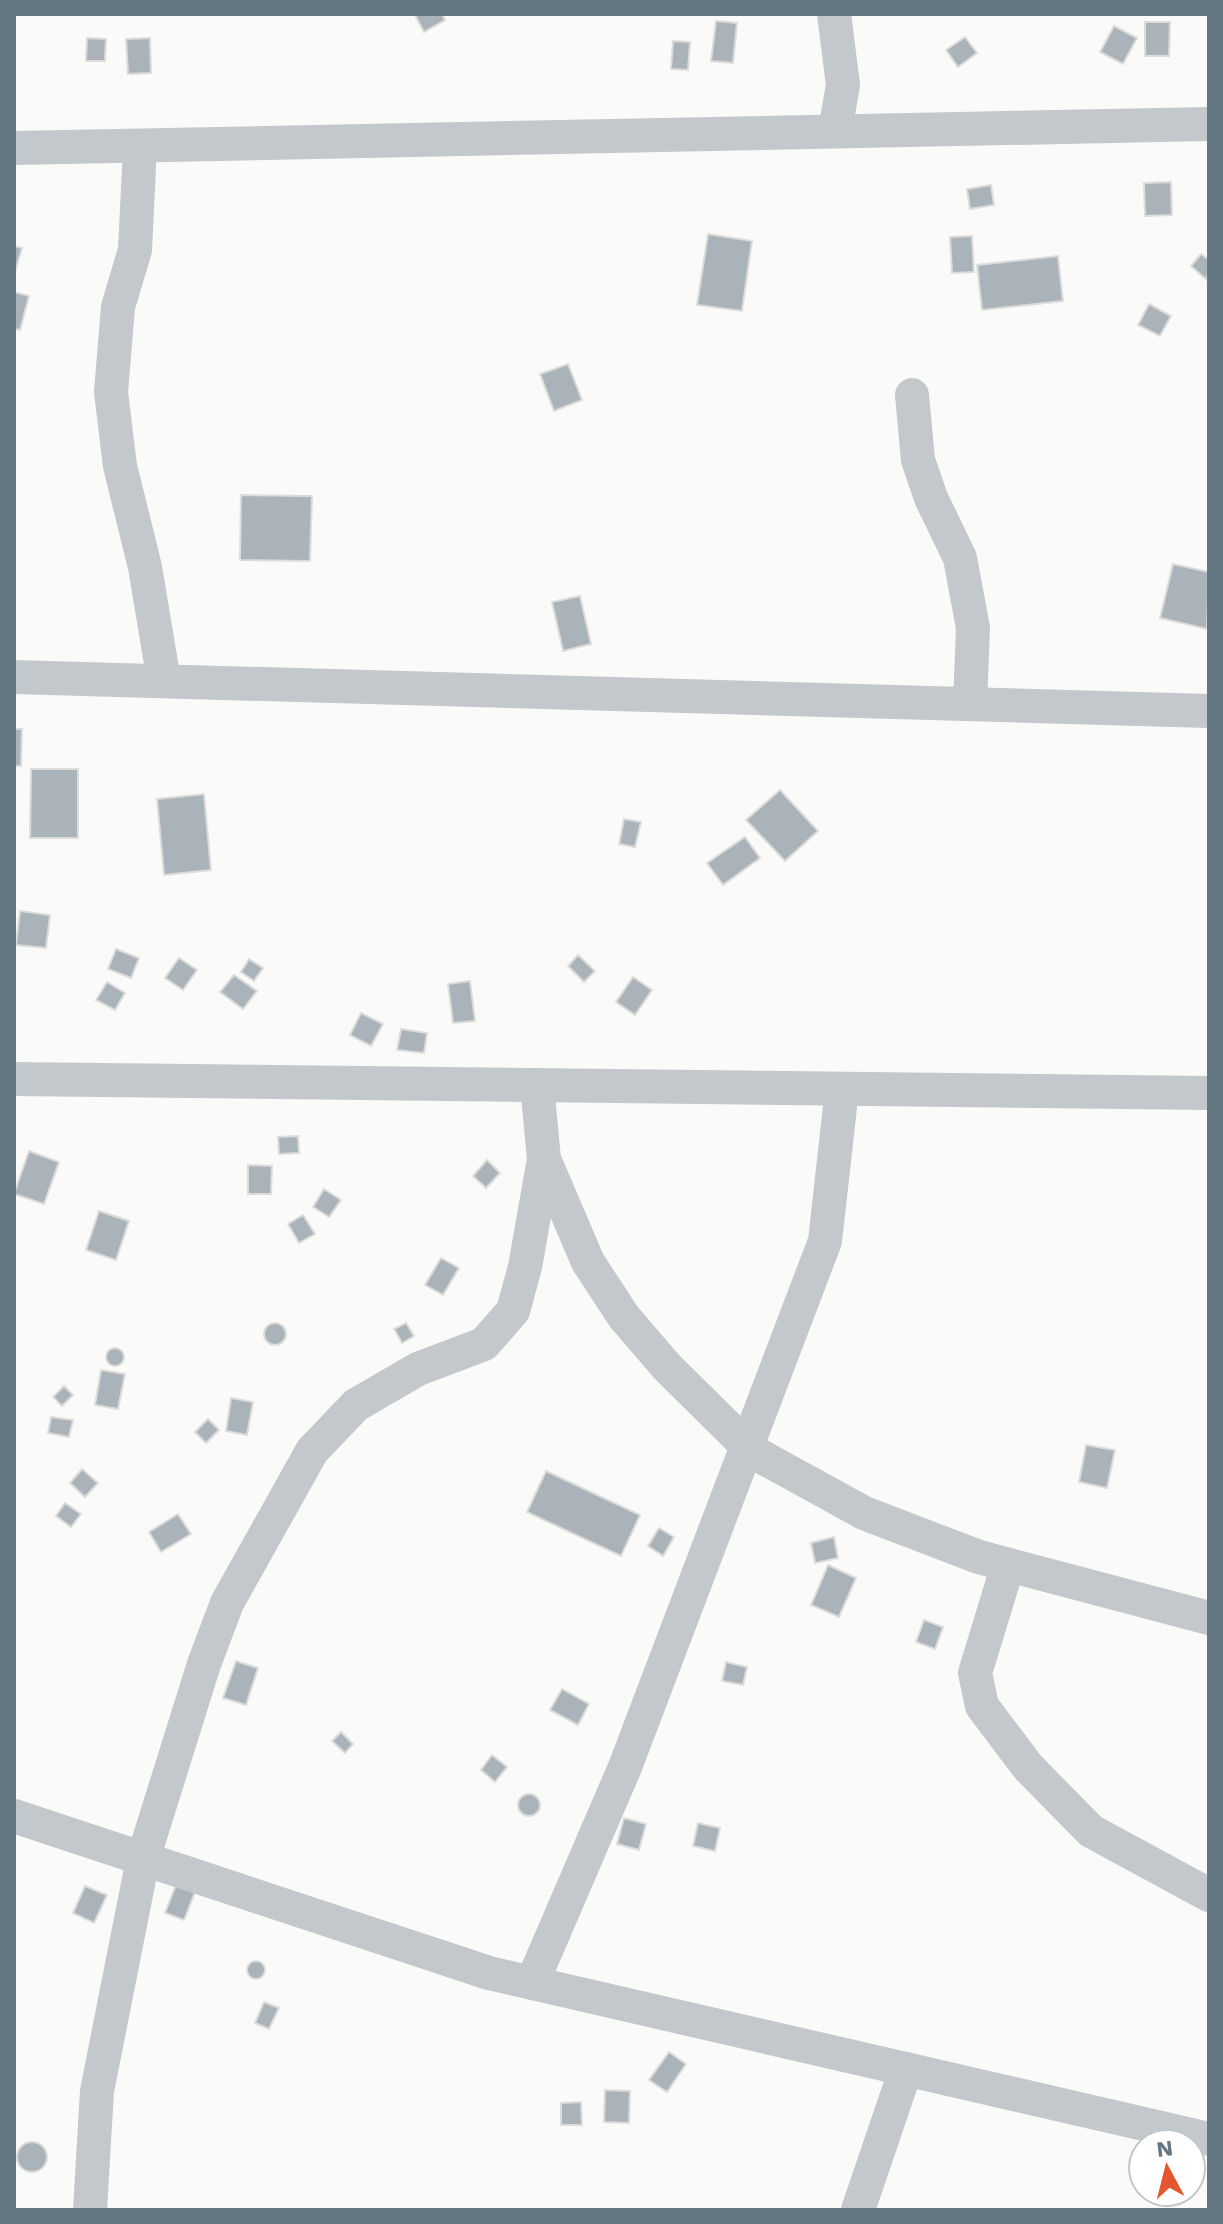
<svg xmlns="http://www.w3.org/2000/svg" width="1223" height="2224" font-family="'Work Sans',sans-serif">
<rect width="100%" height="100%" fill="#fafaf8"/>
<!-- building -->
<g fill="#aab3b9" stroke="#dcdcda" stroke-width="2">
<path d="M442,14L445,20L424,32L415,15Z"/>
<path d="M716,21L737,23L733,63L711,61Z"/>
<path d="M1145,22H1170L1169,56H1145Z"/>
<path d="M1114,26L1137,38L1123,64L1100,52Z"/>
<path d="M965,37L977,53L958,67L946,50Z"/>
<path d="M87,38L106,39L105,61H86Z"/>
<path d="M150,38L151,73L128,74L126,39Z"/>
<path d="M673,41L690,42L688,70L671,69Z"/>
<path d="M1171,182L1172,215L1145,216L1144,183Z"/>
<path d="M991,185L994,205L970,209L967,189Z"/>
<path d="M708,234L752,241L742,311L697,305Z"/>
<path d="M972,236L974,272L952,273L950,237Z"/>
<path d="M14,246L22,248L14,275Z"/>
<path d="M1201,254L1209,260L1207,280L1191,266Z"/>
<path d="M1058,256L1063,301L982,310L977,265Z"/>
<path d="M14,292L29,296L20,330L14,329Z"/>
<path d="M1149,304L1171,316L1160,336L1138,325Z"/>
<path d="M568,364L582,400L554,411L540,374Z"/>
<path d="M241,495L312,496L310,561L240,560Z"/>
<path d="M1173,564L1209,572L1207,629L1160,618Z"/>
<path d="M580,596L591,644L563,651L552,602Z"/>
<path d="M14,729H22L21,766H14Z"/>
<path d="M31,769H78V838H30Z"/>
<path d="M780,790L818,831L785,861L746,820Z"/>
<path d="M204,794L211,870L164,875L157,799Z"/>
<path d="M624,819L641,822L635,847L619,844Z"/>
<path d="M745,837L760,858L723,885L707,863Z"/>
<path d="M20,911L50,915L46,948L16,945Z"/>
<path d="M116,949L139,958L131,978L108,969Z"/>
<path d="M578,955L595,971L584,982L568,966Z"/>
<path d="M179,958L197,970L183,990L165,978Z"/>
<path d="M249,959L263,968L254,981L241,972Z"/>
<path d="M234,975L257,991L243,1009L220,992Z"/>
<path d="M633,977L652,990L635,1015L616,1002Z"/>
<path d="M470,981L475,1021L453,1023L448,984Z"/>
<path d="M107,982L125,993L115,1010L96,1000Z"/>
<path d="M361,1013L383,1024L371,1046L350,1035Z"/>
<path d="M401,1029L427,1033L424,1053L397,1050Z"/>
<path d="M298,1136L299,1153L279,1154L278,1137Z"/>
<path d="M29,1151L59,1162L44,1204L14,1194Z"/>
<path d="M487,1160L500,1173L486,1188L473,1176Z"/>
<path d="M248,1165L272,1166L271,1194H248Z"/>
<path d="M324,1189L341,1200L329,1217L313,1207Z"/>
<path d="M99,1211L129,1221L116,1260L86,1250Z"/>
<path d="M303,1215L315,1234L299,1243L288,1224Z"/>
<path d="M441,1258L459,1268L443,1295L425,1285Z"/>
<path d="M406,1323L414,1336L402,1343L394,1329Z"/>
<circle cx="275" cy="1334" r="11"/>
<circle cx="115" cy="1357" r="9"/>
<path d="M101,1370L125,1374L118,1409L95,1405Z"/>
<path d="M64,1386L73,1395L62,1406L53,1397Z"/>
<path d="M231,1398L253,1402L247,1435L226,1431Z"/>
<path d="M51,1417L73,1420L69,1437L48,1433Z"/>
<path d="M208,1419L219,1430L206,1443L195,1432Z"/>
<path d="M1086,1445L1115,1450L1107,1488L1079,1482Z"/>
<path d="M82,1469L98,1483L85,1497L70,1483Z"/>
<path d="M546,1471L640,1515L621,1556L527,1512Z"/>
<path d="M65,1503L81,1514L71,1527L56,1516Z"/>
<path d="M178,1514L191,1534L161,1552L149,1532Z"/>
<path d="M659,1528L674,1537L663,1556L648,1546Z"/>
<path d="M834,1537L838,1558L815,1563L811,1543Z"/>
<path d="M828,1565L856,1578L839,1617L811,1605Z"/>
<path d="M924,1620L943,1627L935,1649L916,1642Z"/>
<path d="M236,1661L258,1668L246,1705L223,1698Z"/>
<path d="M726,1662L747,1667L743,1685L722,1681Z"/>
<path d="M562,1689L589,1704L578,1725L550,1710Z"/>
<path d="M341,1732L353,1744L345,1753L332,1741Z"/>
<path d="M492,1755L507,1767L495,1782L481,1770Z"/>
<circle cx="529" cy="1805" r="11"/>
<path d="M624,1818L646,1824L639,1850L617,1844Z"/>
<path d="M698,1823L720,1828L715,1851L693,1846Z"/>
<path d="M176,1885L195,1892L184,1920L165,1913Z"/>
<path d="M85,1886L107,1895L94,1923L73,1913Z"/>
<circle cx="256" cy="1970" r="9"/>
<path d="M264,2002L279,2008L269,2029L255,2023Z"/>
<path d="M669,2052L686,2064L667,2092L649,2080Z"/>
<path d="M605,2090L630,2091L629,2123L604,2122Z"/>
<path d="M581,2102L582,2125H561V2103Z"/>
<circle cx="32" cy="2157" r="15"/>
</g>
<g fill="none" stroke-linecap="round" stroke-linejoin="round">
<!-- minor -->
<g stroke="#c3c8cc" stroke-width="34">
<path d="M834,14L843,85L835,131"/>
<path d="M140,146L135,250L118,307L111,392L120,466L145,567L164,681"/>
<path d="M14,148L1209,124"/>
<path d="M912,395L918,460L931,498L960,558L973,628L970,704"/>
<path d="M14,677L1209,711"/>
<path d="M14,1079L1209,1093"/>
<path d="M537,1085L544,1159L588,1262L624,1317L667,1367L753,1452L864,1513L979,1557L1209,1618"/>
<path d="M1008,1565L975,1673L982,1706L1028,1767L1091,1831L1209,1895"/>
<path d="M14,1816L489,1973L1209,2139"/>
<path d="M532,1983L625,1767L825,1241L842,1089"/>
<path d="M90,2210L97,2091L143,1859L204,1664L227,1603L312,1451L356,1405L418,1369L484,1344L513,1311L525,1267L544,1159"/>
<path d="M858,2210L906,2069"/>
</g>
</g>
<!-- border -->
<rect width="1223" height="2224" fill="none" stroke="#657683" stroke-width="32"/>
<!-- north arrow -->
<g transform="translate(1167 2168) rotate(353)"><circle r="38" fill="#ffffff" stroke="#c1c8cd" stroke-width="2"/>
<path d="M0-6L14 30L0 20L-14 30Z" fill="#e4572e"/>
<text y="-12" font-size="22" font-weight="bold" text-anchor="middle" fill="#657683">N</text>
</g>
</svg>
